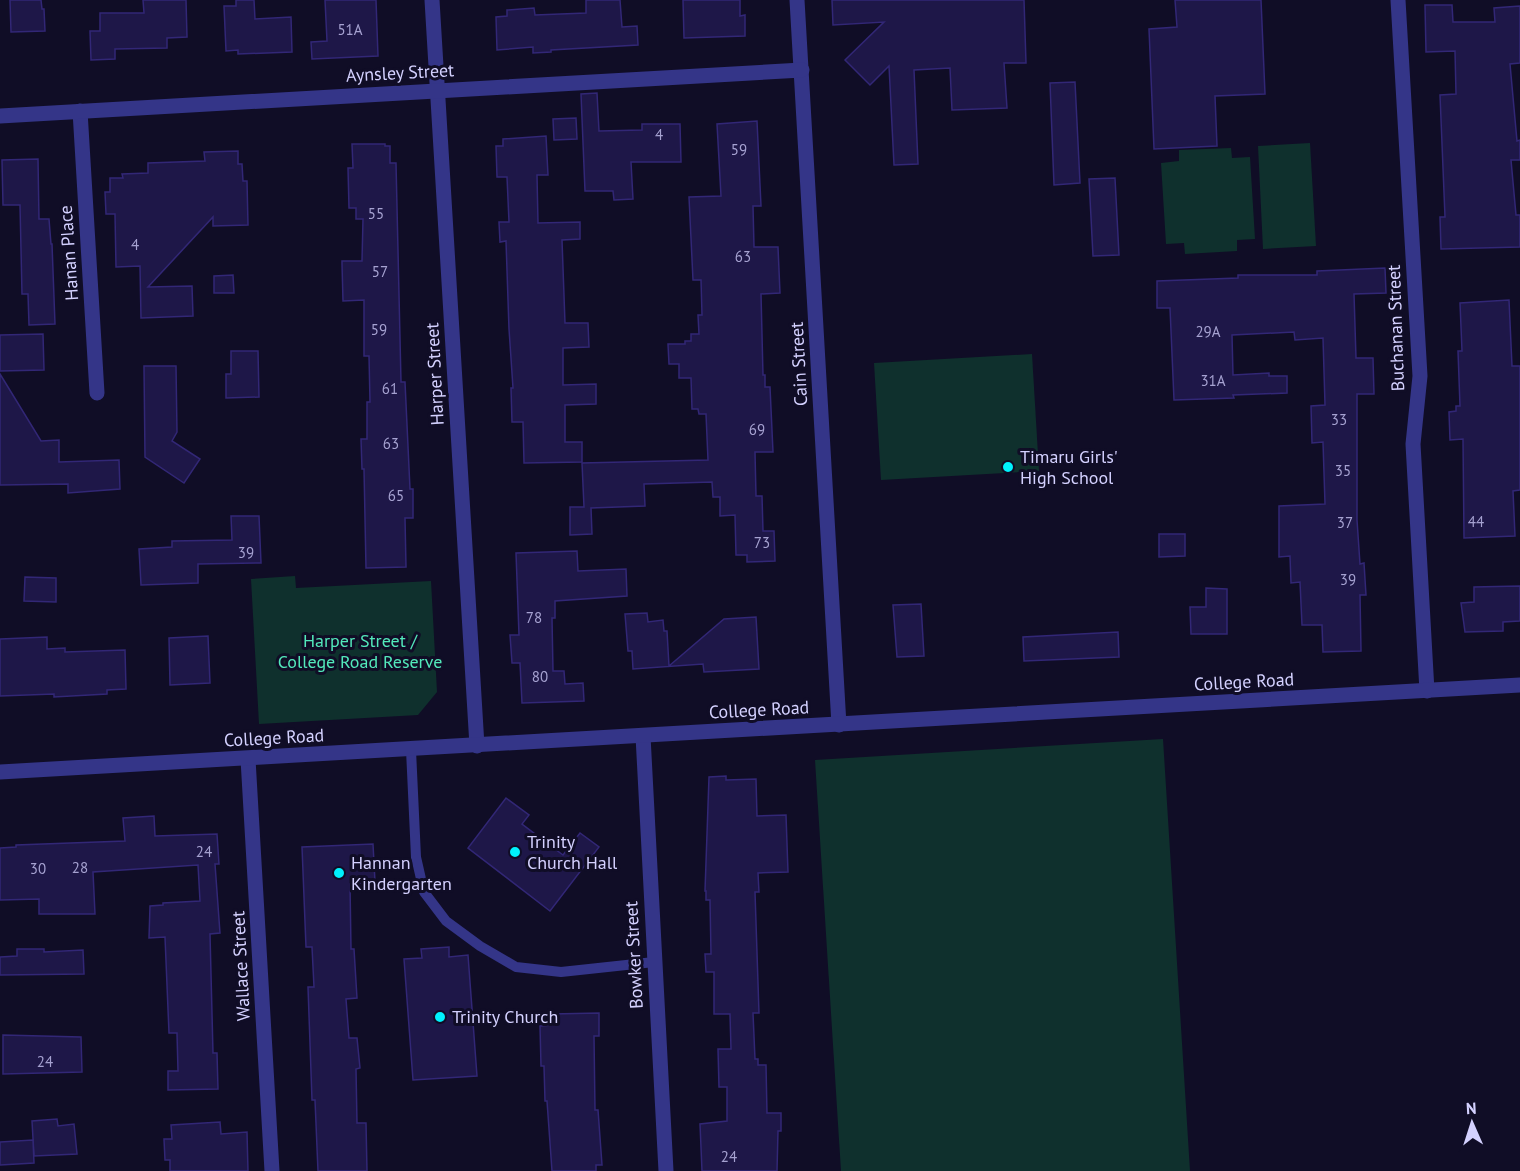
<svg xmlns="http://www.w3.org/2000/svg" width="1520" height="1171" font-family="'PT Sans',sans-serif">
<rect width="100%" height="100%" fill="#100d26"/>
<!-- green -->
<g fill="#0f302d">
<path d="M1310,143L1316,246L1263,249L1258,146Z"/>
<path d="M1231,148L1232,158L1250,157L1255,239L1237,240V251L1185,254L1184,243L1166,244L1161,163L1179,161V150Z"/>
<path d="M1032,354L1039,471L881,480L874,363Z"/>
<path d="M295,576L296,588L431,581L437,692L418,715L259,724L251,579Z"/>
<path d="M1163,739L1190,1171H841L815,760Z"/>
</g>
<!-- building -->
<g fill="#1e1748" stroke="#322776" stroke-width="1.5">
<path d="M10,0H41L42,9H44L45,31L11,32Z"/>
<path d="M143,0H186L187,37L167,38V48L115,49V59L91,60L90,31H100V13H144Z"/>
<path d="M236,0H254L255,19L291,17L292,52L238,54V50L226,51L224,6H236Z"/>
<path d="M325,0H376L378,56L312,59L311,42L327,41Z"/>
<path d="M586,0H620L622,27L637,26L638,45L551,50V52L533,53V47L497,50L496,17L507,16V10L534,8L535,15L586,13Z"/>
<path d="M683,0H740V16L745,15V36L684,38Z"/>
<path d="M832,0H1024L1026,63H1004L1007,108L952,110L950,68L914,70L918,164L894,165L889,66L870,85L845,60L884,22L833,25Z"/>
<path d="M1175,0H1261L1265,94L1215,96L1217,146L1154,149L1149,29L1177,27Z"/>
<path d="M1425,5H1452L1453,22H1495L1494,8L1520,6V63L1510,64L1517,141L1520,140V160H1511L1516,215H1520V247L1441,249L1440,217H1445L1440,95L1456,94L1455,51L1426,52Z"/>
<path d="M1075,82L1080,183L1054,185L1050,83Z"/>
<path d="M597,93L599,131L642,130V124H680L681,162H631L633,199L614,200L613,191H585L581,94Z"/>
<path d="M576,118L577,139L554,140L553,119Z"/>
<path d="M757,121L761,206H753L754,247H778L780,293L761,294L763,375H765V387H770L773,452H755L756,496H762L763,531H774L775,561L747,562V555H736L735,515L720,516V497H713L712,482L644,484L645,506L591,508L592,534L570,535V507H584L582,463L708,460L706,414H699L698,409H692L691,378H679V364H669L668,344H685V341H691V334H699L698,315H702L701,280H693L689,197L721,196L717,124Z"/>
<path d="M546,136L548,175H537L538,223L580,222V239L562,240L565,323H588L589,347L563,348V385L596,384V404L565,405V442H582V462L524,463L523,422H512L511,388H513L509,329L506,241L500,242L499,222H509L507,177H497L496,146H503V139Z"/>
<path d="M352,144H385V146H390V163H396L401,382H405L410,489H413V518H405L406,567L366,568L364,469H362L361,439H367V402H370L369,356H364V300L343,301L342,264V261H362L363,219H356V208H349L348,168H353Z"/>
<path d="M238,151V164H242L243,181H247L248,225L213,226V217L148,287L192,286L193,316L141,318L140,266L116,267L115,214H106L105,192H110V178H123L122,174L148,173V163L205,161L204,152Z"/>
<path d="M38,159L39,219H49L51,244H52L55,324L29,325L28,294H22L20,205H3L2,160Z"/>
<path d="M1115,178L1119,255L1093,256L1089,179Z"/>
<path d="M1385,268L1386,293L1354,294L1356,358H1373L1374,394H1357V520L1360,564L1364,563L1366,595H1360L1361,651L1323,652L1322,625H1302L1300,582L1291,583L1290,556L1279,557V506L1325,504L1323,442L1312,443L1311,406L1325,405L1323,338L1295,340L1294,332L1232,335L1233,375L1269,373V376H1287V393L1233,395L1234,398L1174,400L1170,308H1157V281L1238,278V275H1317V271Z"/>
<path d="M233,275L234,293H214V276Z"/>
<path d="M1509,300L1512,366H1520V490L1513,491L1515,536L1464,538L1463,439L1450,440L1449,412L1456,411V406H1460L1458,351H1462L1460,303Z"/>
<path d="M43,334L44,370L0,371V335Z"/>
<path d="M231,351H258L259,397L226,398V374H231Z"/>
<path d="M144,366H176L177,432L172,441L200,459L184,483L145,457Z"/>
<path d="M0,374L41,441L59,440V462L119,460L120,489L68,493V484L0,485Z"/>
<path d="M231,516H259L261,563L198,564V583L141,585L139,549L172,547V541L232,540Z"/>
<path d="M1159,534H1185V556L1159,557Z"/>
<path d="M577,551L578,571L626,569L627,596L555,601V618H552L553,671H564L565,684L583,683L584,701L522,703L520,663H512L510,635H519L516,553Z"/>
<path d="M25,577L56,578V602L24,601Z"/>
<path d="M1520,586V621L1503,622V631L1465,632L1461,603L1474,602V587Z"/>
<path d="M1206,588L1227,589V634H1191L1190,607H1206Z"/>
<path d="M921,604L924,656L897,657L893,605Z"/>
<path d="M647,613L648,622L663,620L664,631H667L669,666L724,619L756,617L759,669L704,672L703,664L633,669L632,651H628L625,614Z"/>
<path d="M1118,632L1119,657L1024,661L1023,637Z"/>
<path d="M208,636L210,683L170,685L169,638Z"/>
<path d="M47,637V649L65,648V652L125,650L126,689L107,690V694L54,697V694L0,696V639Z"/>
<path d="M726,776V780L756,779L757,816L786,815L788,872L758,873L759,892H755L759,1013H753L755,1059H758V1065H766L767,1113H781V1131H778L777,1171H702L700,1124L727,1121V1087H719L718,1049H731L730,1014H714V972H706L705,954H711L710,900H706V891H705L709,777Z"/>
<path d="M506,798L529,815L522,824L563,855L580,833L599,847L550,911L468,848Z"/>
<path d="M154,816L155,836L217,834L219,864H215L220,933L210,934L213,1053H217L218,1089L168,1090V1071H178L177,1033H169L165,937L149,938L150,906L163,905V903L200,901L198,865L93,872L95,914H39V899L0,900V848L16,847V845L125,841L123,818Z"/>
<path d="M373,844L375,882L350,884L351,949H354L357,998L346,999L349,1038H357L360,1068L356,1069L357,1123H366L367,1171H318L315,1100H312L308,987H314L312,947H306L302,847Z"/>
<path d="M449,947V957L468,955L477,1076L413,1080L404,959L422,958L421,949Z"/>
<path d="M17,949H44V952L83,950L84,974L0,975V957L17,956Z"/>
<path d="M599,1013V1036H594L595,1110H598L602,1165H596V1171H552L547,1101H545L544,1066H541L540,1026L552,1025V1014Z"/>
<path d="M3,1035L81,1037L82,1072L3,1074Z"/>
<path d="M57,1119L58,1126L74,1124L77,1154L34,1156L32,1121Z"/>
<path d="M220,1122L221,1134L247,1132L248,1171H170V1160H165L164,1139H172L171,1125Z"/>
<path d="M33,1140L34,1163L0,1165V1142Z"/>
</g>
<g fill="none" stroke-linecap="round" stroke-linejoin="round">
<!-- service -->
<path stroke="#343588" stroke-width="10" d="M411,750L416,857L424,892L446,921L480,946L516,967L561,972L654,962"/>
<!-- minor -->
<g stroke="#343588" stroke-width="15">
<path d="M432,0L477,746"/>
<path d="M797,0L839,725"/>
<path d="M1398,0L1420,376L1413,444L1427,691"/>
<path d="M80,111L97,393"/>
<path d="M0,116L802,70"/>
<path d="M643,736L666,1171"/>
<path d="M248,759L272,1171"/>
<path d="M0,772L1520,685"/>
</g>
</g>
<!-- markers -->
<g fill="#00f1fc" stroke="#100d26" stroke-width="2">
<circle cx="1008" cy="467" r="6"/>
<circle cx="515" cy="852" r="6"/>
<circle cx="339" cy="873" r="6"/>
<circle cx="440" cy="1017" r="6"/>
</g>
<g text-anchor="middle" stroke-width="6" stroke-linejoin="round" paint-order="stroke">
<!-- number labels -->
<g font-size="15" fill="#a6a2d1">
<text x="350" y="35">51A</text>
<text x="659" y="140">4</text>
<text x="739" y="155">59</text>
<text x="376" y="219">55</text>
<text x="135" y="250">4</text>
<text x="743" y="262">63</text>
<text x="380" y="277">57</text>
<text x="379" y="335">59</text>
<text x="1208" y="337">29A</text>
<text x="1213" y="386">31A</text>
<text x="390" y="394">61</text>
<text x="1339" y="425">33</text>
<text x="757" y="435">69</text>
<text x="391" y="449">63</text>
<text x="1343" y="476">35</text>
<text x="396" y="501">65</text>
<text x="1476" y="527">44</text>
<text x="1345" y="528">37</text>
<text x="762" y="548">73</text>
<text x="246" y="558">39</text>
<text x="1348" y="585">39</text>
<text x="534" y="623">78</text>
<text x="540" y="682">80</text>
<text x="204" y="857">24</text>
<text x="80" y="873">28</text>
<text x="38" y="874">30</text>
<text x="45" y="1067">24</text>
<text x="729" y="1162">24</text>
</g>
<!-- street labels -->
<g font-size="18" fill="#d4d1ff" stroke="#100d26">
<text transform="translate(400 73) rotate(-3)" y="6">Aynsley Street</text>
<text transform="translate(69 253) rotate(-94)" y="6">Hanan Place</text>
<text transform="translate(1396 328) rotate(-92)" y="6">Buchanan Street</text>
<text transform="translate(799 364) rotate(-93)" y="6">Cain Street</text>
<text transform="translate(435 374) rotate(-93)" y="6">Harper Street</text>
<text transform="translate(1244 682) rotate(-3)" y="6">College Road</text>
<text transform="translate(759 710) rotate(-3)" y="6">College Road</text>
<text transform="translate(274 738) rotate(-3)" y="6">College Road</text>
<text transform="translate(634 955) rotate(-93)" y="6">Bowker Street</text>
<text transform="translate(241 966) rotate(-93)" y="6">Wallace Street</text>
</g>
<!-- poi labels -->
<g font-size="18" fill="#d4d1ff" stroke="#100d26" text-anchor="start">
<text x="1020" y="463">Timaru Girls'<tspan x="1020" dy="21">High School</tspan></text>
<text x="527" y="848">Trinity<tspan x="527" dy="21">Church Hall</tspan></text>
<text x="351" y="869">Hannan<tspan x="351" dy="21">Kindergarten</tspan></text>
<text x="452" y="1023">Trinity Church</text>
</g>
<!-- park labels -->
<g font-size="18" fill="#53e9bb" stroke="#100d26">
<text x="360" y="647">Harper Street /<tspan x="360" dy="21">College Road Reserve</tspan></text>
</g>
</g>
<!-- north arrow -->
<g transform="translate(1472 1123) rotate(357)" stroke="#100d26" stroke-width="4.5" paint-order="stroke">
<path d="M0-4.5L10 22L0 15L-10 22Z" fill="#d4d1ff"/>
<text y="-9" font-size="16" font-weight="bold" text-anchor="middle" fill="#d4d1ff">N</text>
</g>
</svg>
